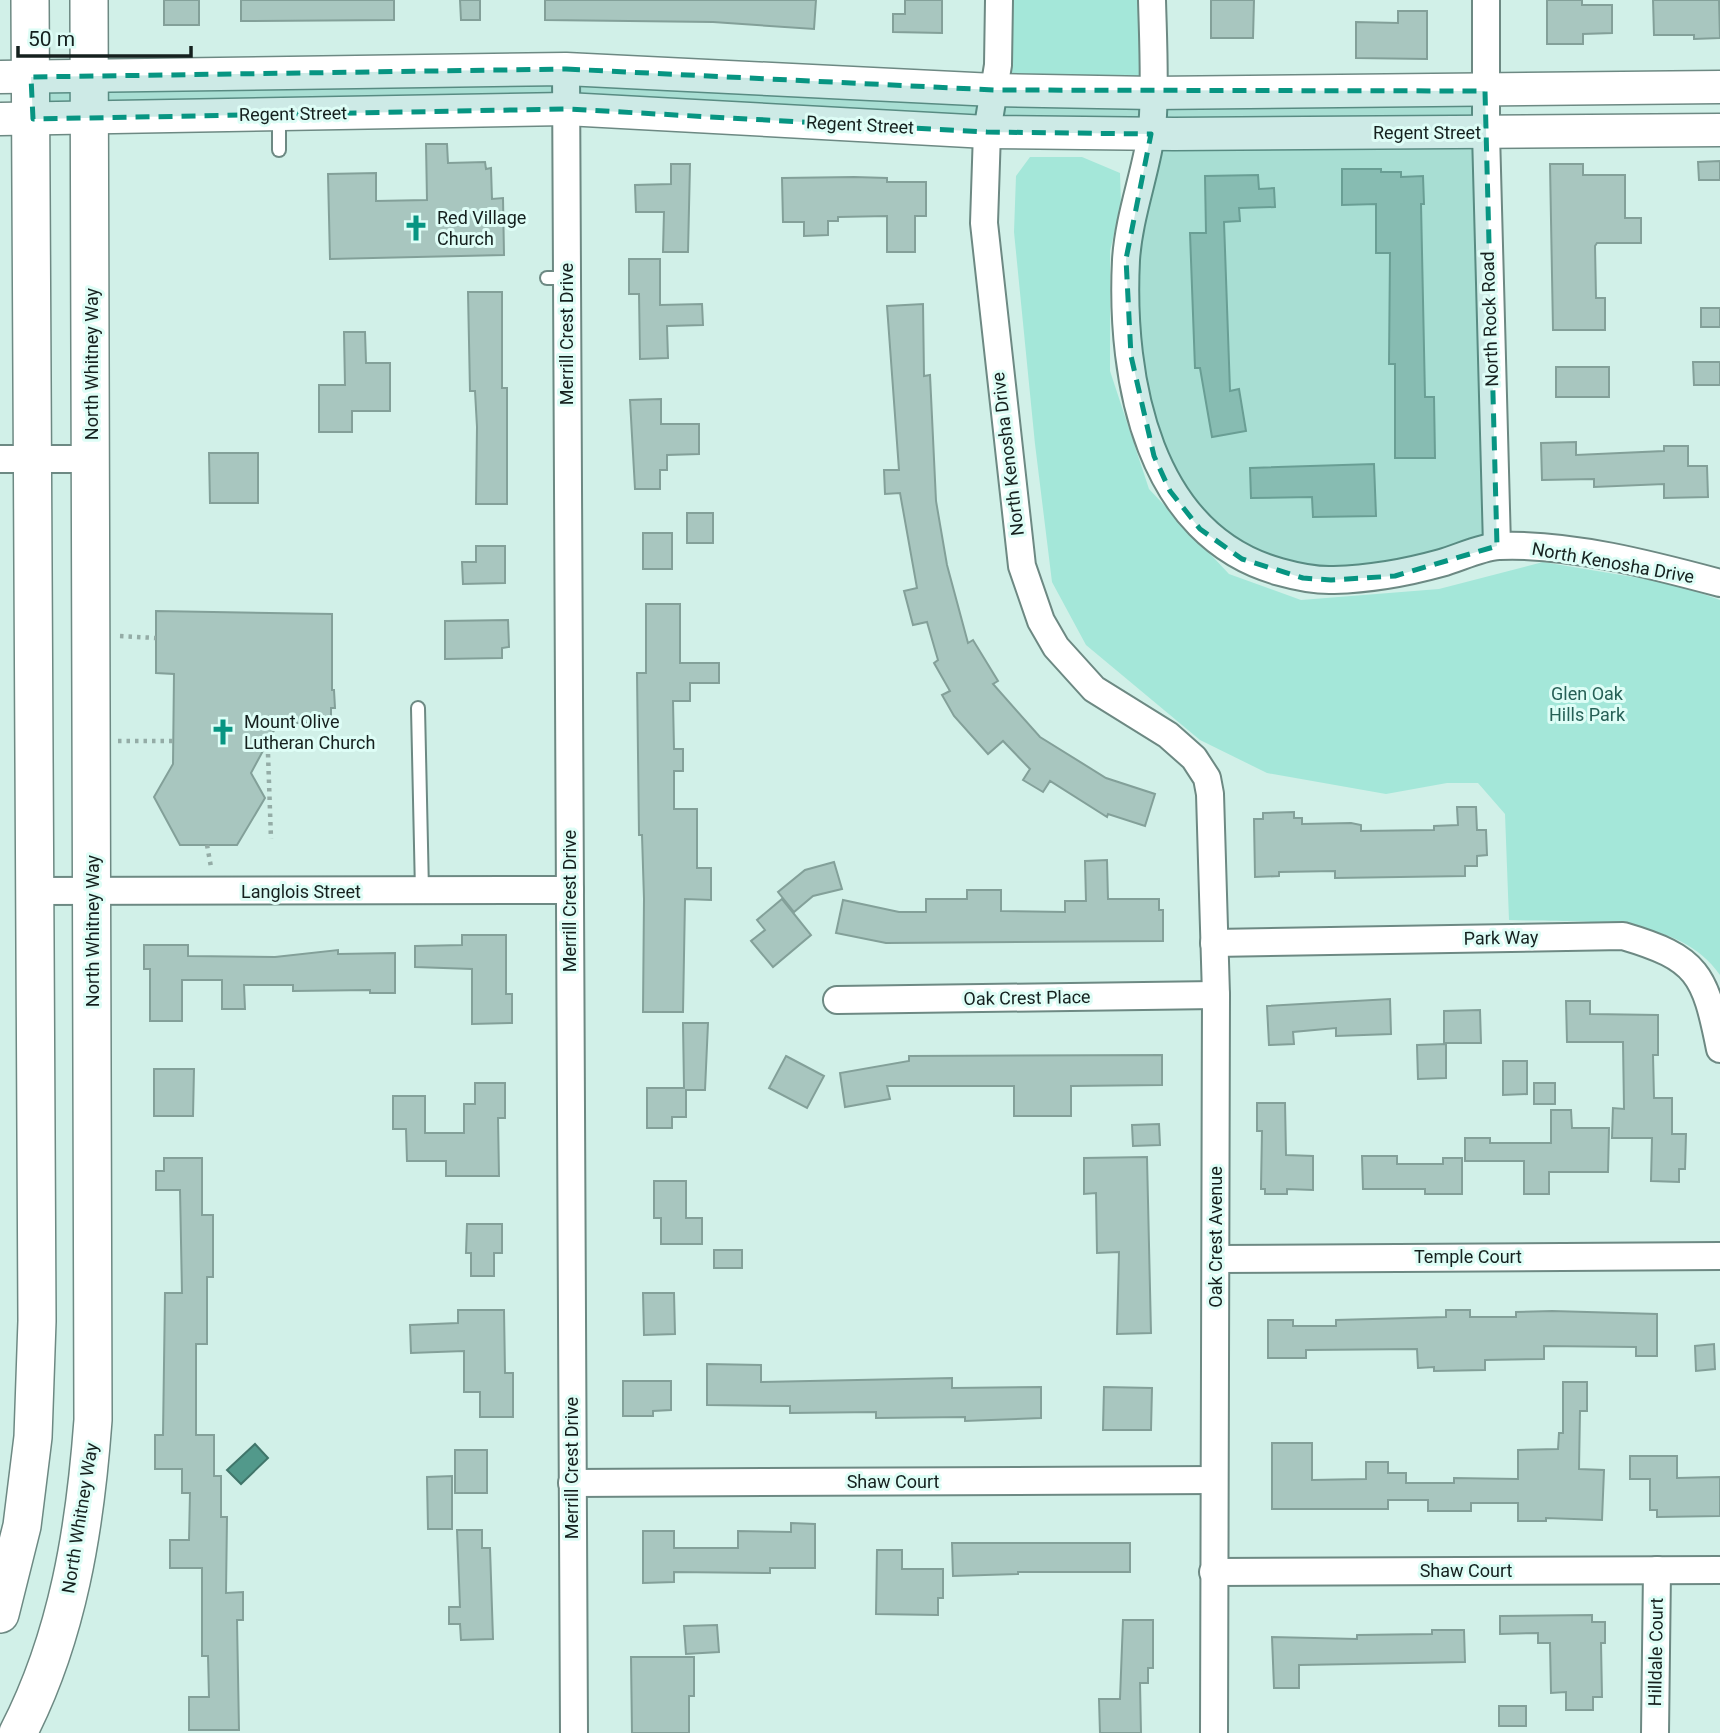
<svg xmlns="http://www.w3.org/2000/svg" width="1720" height="1733" font-family="Roboto,sans-serif">
<rect width="100%" height="100%" fill="#d1f0e8"/>
<!-- green -->
<g fill="#a4e7d9">
<path d="M999,0H1152L1153,93L994,90Z"/>
<path d="M1030,157H1082L1120,173L1121,204L1110,251V371L1149,489L1229,574L1301,600L1439,589L1543,562L1675,584L1720,600V975C1677,912 1577,923 1509,920L1505,814L1478,783H1447L1386,794L1267,773L1200,740L1086,645L1052,582L1035,444L1014,232L1016,176Z"/>
</g>
<!-- water -->
<path fill="#52998b" stroke="#40756a" stroke-width="2" d="M255,1444L268,1458L241,1484L227,1470Z"/>
<!-- building -->
<g fill="#a8c6bf" stroke="#83a099" stroke-width="2">
<rect x="164" y="0" width="35" height="25"/>
<path d="M241,0H394V20L241,21Z"/>
<path d="M460,0H480V20H461Z"/>
<path d="M545,0H816L814,29L713,22L545,20Z"/>
<path d="M905,0H942V33L893,32V14H905Z"/>
<path d="M1211,0H1254L1253,38H1211Z"/>
<path d="M1547,0H1582V5H1612V33L1583,34V44H1547Z"/>
<path d="M1653,0H1719L1720,38L1694,39V35H1654Z"/>
<path d="M1398,11H1427V59L1356,58V22L1398,23Z"/>
<path d="M426,144H447L448,163L485,162L486,169L491,168L492,199L503,198L504,255L330,259L328,174L376,173V201L427,200Z"/>
<path d="M1720,161V180H1699L1698,162Z"/>
<path d="M671,164H690L688,252H663L664,212H636L635,185L671,184Z"/>
<path d="M1550,164H1583V175H1625V218H1641V243H1597L1595,246L1596,298H1605V330H1553Z"/>
<path d="M1342,169H1381V172H1401V177L1423,176L1424,204H1421L1425,397H1434L1435,458H1395V364H1389L1390,253H1376V204L1342,205Z"/>
<path d="M1258,175L1259,189L1274,188L1275,207L1239,208L1240,221L1224,222L1230,391L1239,389L1246,431L1212,437L1200,368H1195L1190,233H1206L1205,176Z"/>
<path d="M854,177L887,178V182H926V216H915V252H887V216L838,217V221H828V235L804,236V222H783L782,178Z"/>
<path d="M629,259H660V305L702,304L703,325L667,326L668,358L640,359L639,294H629Z"/>
<path d="M468,292H502V388H507V504H476L477,427L475,391H470Z"/>
<path d="M923,304L924,376L930,375L936,501L947,565L968,643L973,640L998,681L993,684L1040,737L1106,778L1155,794L1145,826L1108,814L1107,817L1050,781L1043,792L1023,780L1030,769L1003,741L988,754L954,716L942,695L950,691L934,663L938,660L927,622L913,625L904,591L917,588L900,493L885,494L884,470H899L887,306Z"/>
<rect x="1701" y="308" width="19" height="19"/>
<path d="M344,332H365L366,363H390V411H352V432H319V385H345Z"/>
<path d="M1693,362H1720V385H1694Z"/>
<rect x="1556" y="367" width="53" height="30"/>
<path d="M661,399V424H699V454L667,455V470H660V489H635L630,400Z"/>
<path d="M1576,442V455L1664,451V446H1688V466H1707L1708,497L1664,498V484L1594,487V479L1542,480L1541,443Z"/>
<path d="M209,453H258V503H210Z"/>
<path d="M1374,464L1376,516L1313,517L1312,497L1251,498L1250,468Z"/>
<rect x="687" y="513" width="26" height="30"/>
<rect x="643" y="533" width="29" height="36"/>
<path d="M476,546H505V583L463,584L462,562H476Z"/>
<path d="M646,604H680V663H719V683H690V701H673L674,749H683V771H674V809H697V868H711V900L685,899L683,1012H643L644,899L642,835H639L637,673H646Z"/>
<path d="M156,611L332,614V690H334L335,708H331V719H319V723H278L251,773L265,798L237,845H180L154,797L173,764L174,674L156,673Z"/>
<path d="M508,620L509,647L502,648V658L445,659V621Z"/>
<path d="M1457,807H1476L1477,830H1486L1487,855L1477,856V866H1465V876L1335,878V871L1279,872V876L1255,877L1254,819H1263V813L1294,812V818H1302V824L1351,823L1361,825V831L1434,830V826L1458,825Z"/>
<path d="M1107,860L1108,899H1159V910H1163V941L886,943L836,933L843,900L899,912H926V899H967V890H1001V911L1065,912V901H1086L1085,861Z"/>
<path d="M834,862L842,889L813,896L794,912L778,892L805,870Z"/>
<path d="M782,899L811,935L773,967L751,941L765,930L757,920Z"/>
<path d="M462,935H506V994H512V1023L472,1024V969L415,967V946L462,945Z"/>
<path d="M144,945H188V956L275,957L338,950V954L395,953V993H370V990L293,991V985H244L245,1009H222V980H182V1021H150V969H144Z"/>
<path d="M1390,999L1391,1034L1336,1036V1028L1293,1032L1294,1044L1269,1045L1267,1006Z"/>
<path d="M1566,1001H1590V1014L1658,1015V1055H1653L1654,1098H1672V1134H1686L1685,1169H1679V1182L1651,1181L1652,1138H1612L1613,1108L1624,1109L1623,1042H1567Z"/>
<path d="M1480,1010L1481,1043H1444V1011Z"/>
<path d="M683,1023H708L705,1090H686V1117H672V1128H647V1088H684Z"/>
<path d="M1446,1044V1078L1418,1079L1417,1045Z"/>
<path d="M1162,1055V1085L1071,1086V1116H1014V1086H887L890,1099L845,1107L840,1073L909,1061V1056Z"/>
<path d="M786,1056L824,1076L807,1108L769,1088Z"/>
<path d="M1503,1061H1527V1094L1503,1095Z"/>
<path d="M154,1069H194L193,1116H154Z"/>
<path d="M475,1083H505V1118H498L499,1176H446V1161H407L406,1129H393V1096H425V1133H464V1104H475Z"/>
<rect x="1534" y="1083" width="21" height="21"/>
<path d="M1257,1103H1285L1286,1155L1313,1156V1190L1287,1189V1194H1265V1189H1261L1262,1131H1257Z"/>
<path d="M1551,1110H1571L1572,1128H1609L1608,1172H1549V1194H1524V1161H1465V1138H1490V1143H1551Z"/>
<path d="M1159,1124L1160,1145L1133,1146L1132,1125Z"/>
<path d="M1362,1156H1397V1164H1443V1158H1462V1194H1425V1189H1363Z"/>
<path d="M1147,1157L1151,1333L1117,1334L1119,1252L1097,1253L1096,1193L1084,1194V1158Z"/>
<path d="M164,1158H202V1215H213V1277H207V1344H196V1435H214V1476H221V1517H227L226,1593L243,1592V1620H237L239,1730H189V1697H209L208,1656H202V1568H170V1540H189L190,1493H182V1469H155V1435H163L165,1293H182L180,1190H156V1171H164Z"/>
<path d="M654,1181H686V1218H702V1244H661V1218H654Z"/>
<path d="M467,1224H502V1253H494V1276H471V1253H466Z"/>
<rect x="714" y="1250" width="28" height="18"/>
<path d="M643,1293H674L675,1334L644,1335Z"/>
<path d="M458,1310H504L505,1373H513V1417H480V1392H464V1351L411,1353L410,1325L458,1323Z"/>
<path d="M1446,1310H1470V1317H1516V1312L1552,1311L1657,1314V1356H1636V1347L1544,1346V1359L1485,1360V1370L1434,1371V1367L1418,1368L1417,1349L1306,1350V1358H1268V1320H1293V1326H1336V1320L1446,1317Z"/>
<path d="M1714,1344L1715,1369L1696,1371L1695,1346Z"/>
<path d="M707,1364L761,1365V1382L952,1378V1388L1041,1387V1418L965,1421V1417L876,1418V1412L790,1413V1406L707,1405Z"/>
<path d="M623,1381H671V1410L653,1411V1416H623Z"/>
<path d="M1563,1382H1587V1411H1580L1579,1469L1604,1470L1602,1520L1546,1518V1521H1518V1503H1471V1511H1428V1500H1388V1509H1272V1443H1312V1480L1366,1479V1462H1388V1473H1406V1483H1454V1478L1518,1479V1450L1558,1449L1559,1433H1563Z"/>
<path d="M1104,1387L1152,1388L1151,1430H1103Z"/>
<rect x="455" y="1450" width="32" height="43"/>
<path d="M1630,1456H1677V1478L1720,1477V1516L1657,1517V1510H1650V1479H1630Z"/>
<path d="M452,1476V1529H428L427,1477Z"/>
<path d="M791,1523L815,1524V1568H770V1573L674,1572V1582L643,1583V1531H674V1548H738V1531L791,1532Z"/>
<path d="M457,1530H482V1548H490L493,1639L461,1640L460,1624H449V1607H460Z"/>
<path d="M952,1543H1130V1572H1018V1574L953,1576Z"/>
<path d="M877,1550H902V1569H943V1598H938V1615L876,1614Z"/>
<path d="M1592,1615V1622H1605V1643H1601L1602,1697H1593V1710H1566V1692L1551,1693L1550,1643H1538V1633L1500,1634V1616Z"/>
<path d="M1123,1620H1153V1668H1148V1683H1140L1141,1733H1100L1099,1699H1120Z"/>
<path d="M717,1625L719,1652L686,1654L684,1626Z"/>
<path d="M1432,1630H1464L1465,1662L1299,1665V1688H1274L1272,1637L1357,1639V1635L1432,1634Z"/>
<path d="M631,1657H694V1696H689V1733H632Z"/>
<rect x="1499" y="1706" width="27" height="20"/>
</g>
<g fill="none" stroke-linecap="round" stroke-linejoin="round">
<!-- service casing -->
<g stroke="#6d8983" stroke-width="16">
<g id="service">
<path d="M279,116V150"/>
<path d="M547,278H567"/>
<path d="M418,708L422,891"/>
</g>
</g>
<!-- minor casing -->
<g stroke="#6d8983" stroke-width="30">
<g id="minor">
<path d="M999,0L998,65L987,132L984,223L1022,566L1041,621L1056,647L1094,689L1168,735L1194,758L1207,778L1210,794L1216,995L1214,1733"/>
<path d="M1152,0C1153,38 1155,77 1153,115C1150,164 1129,211 1126,260C1120,379 1148,536 1280,572C1298,577 1315,581 1334,580C1372,579 1405,573 1441,563C1459,558 1481,547 1499,546C1569,543 1653,565 1720,583"/>
<path d="M1486,0V133L1497,546"/>
<path d="M566,69L574,1733"/>
<path d="M0,459H93"/>
<path d="M33,891L570,890"/>
<path d="M1214,943L1623,936C1698,958 1705,974 1720,1049"/>
<path d="M837,1000L1216,995"/>
<path d="M1217,1259L1720,1256"/>
<path d="M572,1483L1214,1480"/>
<path d="M1213,1572L1720,1570"/>
<path d="M1655,1733L1657,1570"/>
</g>
</g>
<!-- tertiary casing -->
<g stroke="#6d8983" stroke-width="35">
<g id="tertiary">
<path d="M0,77L566,69L994,90L1153,93L1720,87"/>
<path d="M0,119L566,109L987,132L1174,134L1720,130"/>
</g>
</g>
<!-- secondary casing -->
<g stroke="#6d8983" stroke-width="40">
<g id="secondary">
<path d="M0,1614L22,1526L33,1437L37,1321L30,0"/>
<path d="M18,1733C68,1636 85,1529 93,1420L89,0"/>
</g>
</g>
<!-- path -->
<g stroke="#94aca6" stroke-width="4.5" stroke-dasharray="3.5 5" stroke-linecap="butt">
<path d="M120,636L156,638"/>
<path d="M118,741H173"/>
<path d="M268,754L271,839"/>
<path d="M207,845L211,867"/>
</g>
<!-- service -->
<use href="#service" stroke="#fff" stroke-width="12"/>
<!-- minor -->
<use href="#minor" stroke="#fff" stroke-width="26"/>
<!-- tertiary -->
<use href="#tertiary" stroke="#fff" stroke-width="32"/>
<!-- secondary -->
<use href="#secondary" stroke="#fff" stroke-width="37"/>
</g>
<!-- marked area -->
<path fill="#079582" fill-opacity="0.2" stroke="#079582" stroke-width="5" stroke-dasharray="14 9" stroke-linejoin="round" d="M566,69L994,90L1485,91L1497,546L1395,576L1331,580L1303,578L1242,559L1200,529L1170,491L1154,456L1131,356L1126,259L1151,134L987,132L566,109L33,119L31,77Z"/>
<!-- icons -->
<defs>
<g id="church-bare" transform="scale(2.1)"><path d="M-1.2-6h2.4v3.5h3.3v2.4h-3.3V6h-2.4V-.1h-3.3v-2.4h3.3Z" fill="#079582" stroke="#defdf6" stroke-width="2.5" paint-order="stroke"/></g>
</defs>
<g fill-rule="evenodd">
<use href="#church-bare" x="416" y="228"/>
<use href="#church-bare" x="223" y="732"/>
</g>
<g text-anchor="middle" stroke-width="6" stroke-linejoin="round" paint-order="stroke">
<!-- street labels -->
<g font-size="18" fill="#15201e" stroke="#defdf6">
<text transform="translate(293 114) rotate(-1)" y="6">Regent Street</text>
<text transform="translate(860 125) rotate(3)" y="6">Regent Street</text>
<text x="1427" y="139">Regent Street</text>
<text transform="translate(1490 319) rotate(-92)" y="6">North Rock Road</text>
<text transform="translate(567 334) rotate(-90)" y="6">Merrill Crest Drive</text>
<text transform="translate(92 364) rotate(-90)" y="6">North Whitney Way</text>
<text transform="translate(1008 454) rotate(-97)" y="6">North Kenosha Drive</text>
<text transform="translate(1613 563) rotate(10)" y="6">North Kenosha Drive</text>
<text x="301" y="898">Langlois Street</text>
<text transform="translate(570 901) rotate(-90)" y="6">Merrill Crest Drive</text>
<text transform="translate(93 931) rotate(-90)" y="6">North Whitney Way</text>
<text transform="translate(1501 938) rotate(-1)" y="6">Park Way</text>
<text transform="translate(1027 998) rotate(-1)" y="6">Oak Crest Place</text>
<text transform="translate(1216 1237) rotate(-90)" y="6">Oak Crest Avenue</text>
<text x="1468" y="1263">Temple Court</text>
<text transform="translate(572 1468) rotate(-90)" y="6">Merrill Crest Drive</text>
<text x="893" y="1488">Shaw Court</text>
<text transform="translate(80 1518) rotate(-81)" y="6">North Whitney Way</text>
<text x="1466" y="1577">Shaw Court</text>
<text transform="translate(1656 1652) rotate(-89)" y="6">Hilldale Court</text>
</g>
<!-- poi labels -->
<g font-size="18" fill="#15201e" stroke="#defdf6" text-anchor="start">
<text x="437" y="224">Red Village<tspan x="437" dy="21">Church</tspan></text>
<text x="244" y="728">Mount Olive<tspan x="244" dy="21">Lutheran Church</tspan></text>
</g>
<!-- park labels -->
<g font-size="18" fill="#266056" stroke="#defdf6">
<text x="1587" y="700">Glen Oak<tspan x="1587" dy="21">Hills Park</tspan></text>
</g>
</g>
<!-- scale -->
<path d="M18 46v10h173v-10" fill="none" stroke="#15201e" stroke-width="3.5"/>
<text x="28" y="46" font-size="21" fill="#15201e" stroke="#defdf6" stroke-width="5" paint-order="stroke">50 m</text>
</svg>
